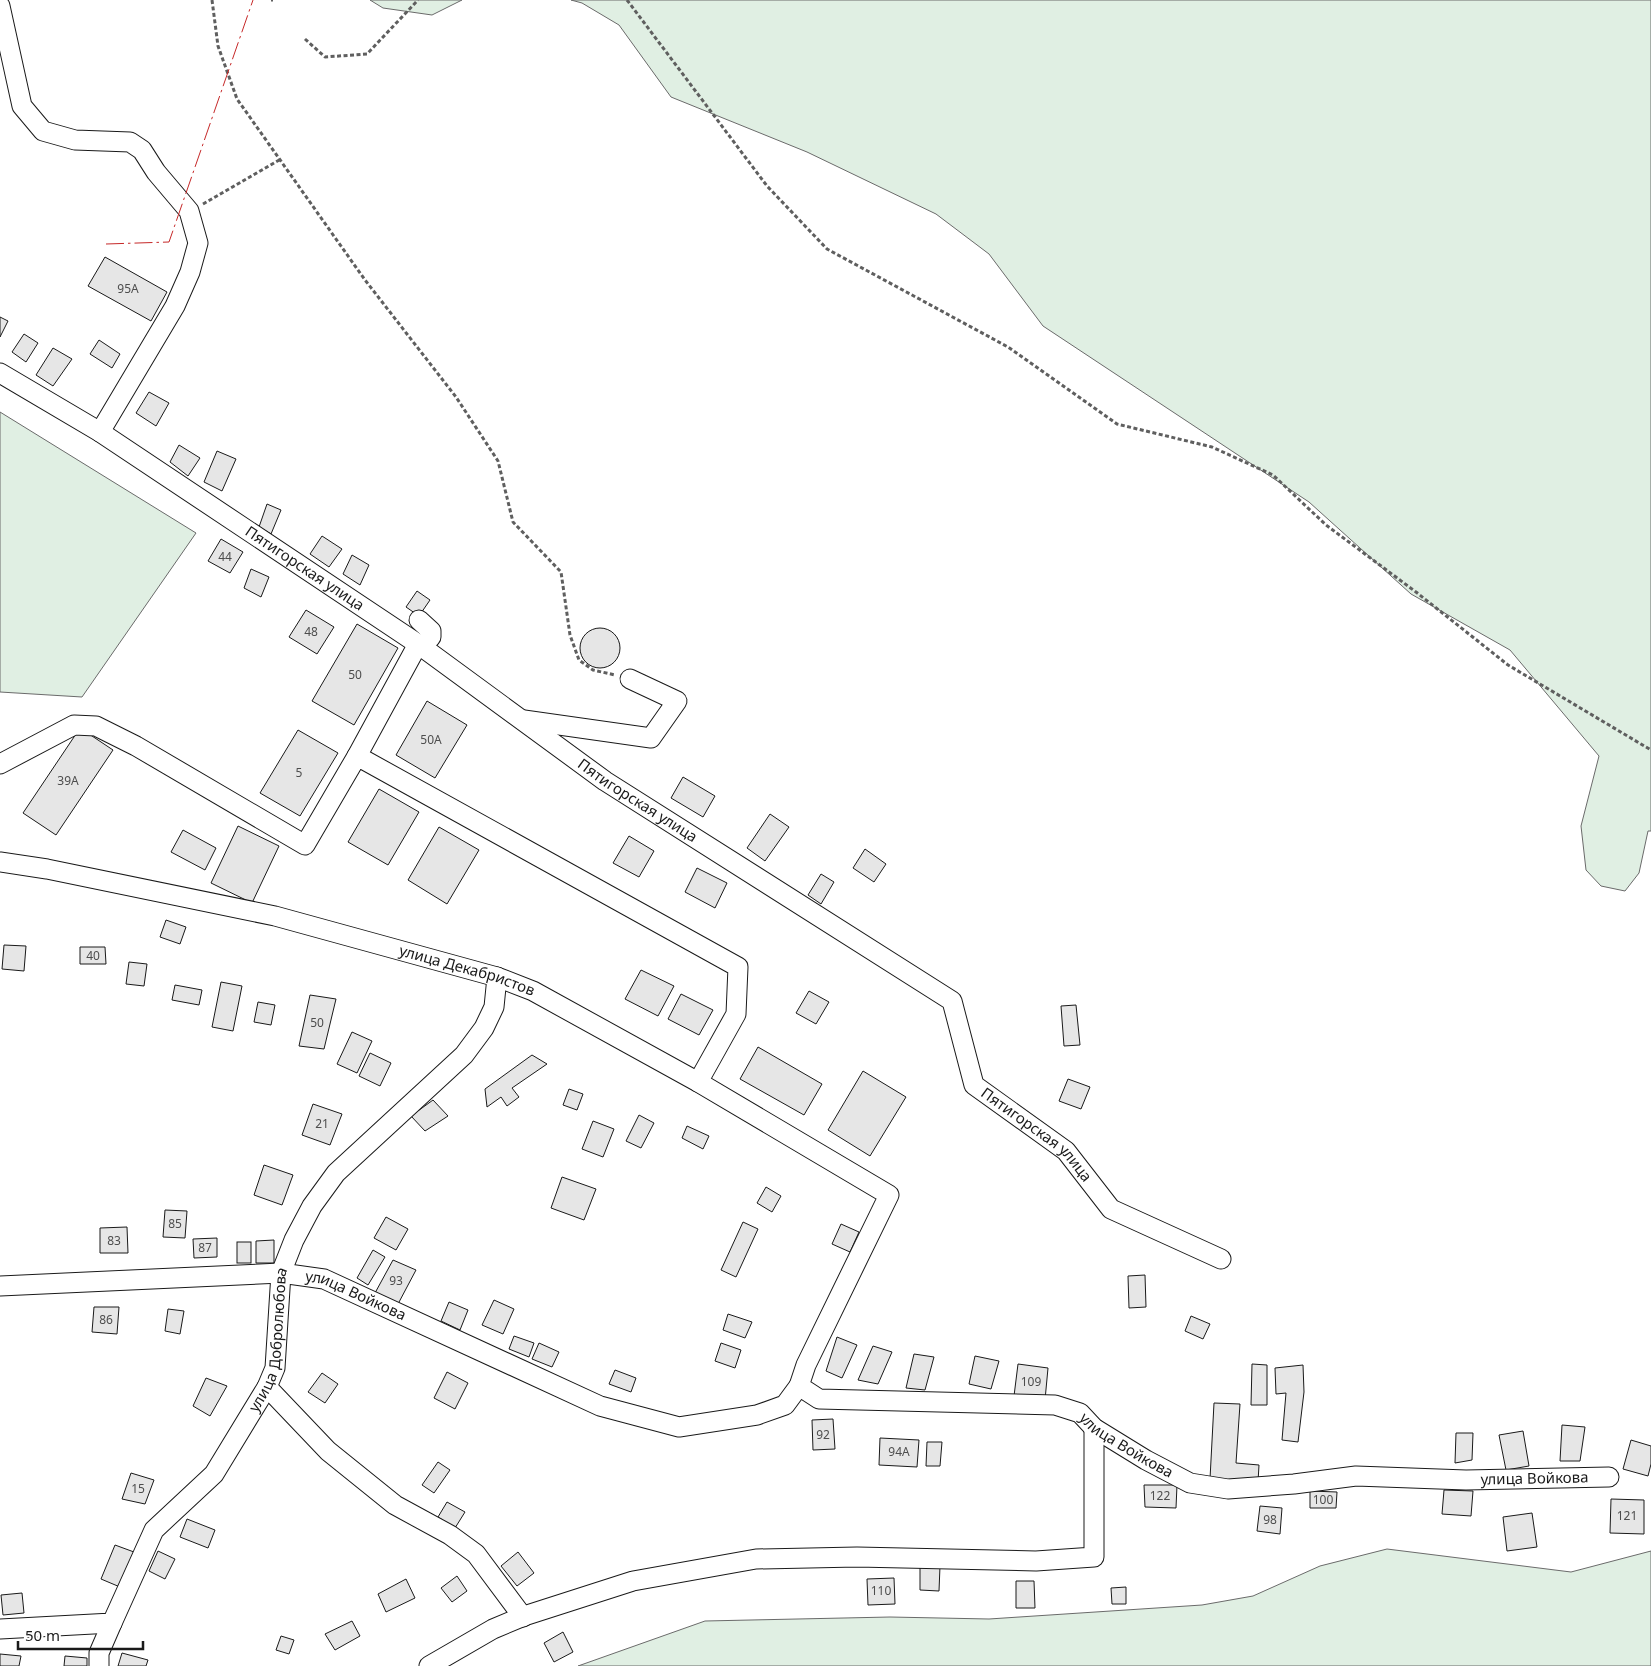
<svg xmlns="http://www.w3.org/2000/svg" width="1651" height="1666" font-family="'Noto Sans',sans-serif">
<rect width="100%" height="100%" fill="#fff"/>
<!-- green -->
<g fill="#e0efe3" stroke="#6a6a6a">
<path d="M370,0H462L432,15L383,8Z"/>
<path d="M571,0H1651V831H1648L1639,873L1625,891L1601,886L1586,870L1581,826L1599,756L1510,650L1411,594L1309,502L1043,326L989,254L936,214L807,152L671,97L619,25L582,3Z"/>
<path d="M0,412L196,533L82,697L0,692Z"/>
<path d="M1387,1549L1571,1572L1651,1551V1666H578L705,1621L890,1617L989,1619L1202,1605L1253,1596L1320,1566Z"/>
</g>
<!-- building -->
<g fill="#e6e6e6" stroke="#1a1a1a">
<path d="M105,257L167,292L151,321L88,286Z"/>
<path d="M0,317L8,321L0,337Z"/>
<path d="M24,334L38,343L26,362L12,352Z"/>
<path d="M99,340L120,354L112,368L90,354Z"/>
<path d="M53,348L72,359L53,386L36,375Z"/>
<path d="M149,392L169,403L156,426L136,413Z"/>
<path d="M179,445L200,458L188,476L170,462Z"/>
<path d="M217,451L236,459L222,491L204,482Z"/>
<path d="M267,504L281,510L271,534L259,527Z"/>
<path d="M322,536L342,549L329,567L310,554Z"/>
<path d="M221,539L243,552L230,573L208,561Z"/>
<path d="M352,555L369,565L360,585L343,574Z"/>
<path d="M251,569L269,577L261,597L244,588Z"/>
<path d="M417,591L430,600L419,616L406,607Z"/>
<path d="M306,610L334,627L317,654L289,637Z"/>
<path d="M357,624L398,648L354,725L312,701Z"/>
<circle cx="600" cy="648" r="20"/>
<path d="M427,701L467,725L435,778L396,755Z"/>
<path d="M80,728L113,750L56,835L23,813Z"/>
<path d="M298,730L338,753L300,816L260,793Z"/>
<path d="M683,777L715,796L703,817L671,798Z"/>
<path d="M379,789L419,812L388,865L348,842Z"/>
<path d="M770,814L789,827L765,861L747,848Z"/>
<path d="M238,826L279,846L252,903L211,883Z"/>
<path d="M439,827L479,850L447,904L408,880Z"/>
<path d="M183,830L216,848L205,870L171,852Z"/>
<path d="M629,836L654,851L639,877L613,863Z"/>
<path d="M865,849L886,864L874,882L853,868Z"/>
<path d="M697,868L727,883L715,908L685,892Z"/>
<path d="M821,874L834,882L821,904L808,895Z"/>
<path d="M166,920L186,927L180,944L160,937Z"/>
<path d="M4,945L26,946L24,971L2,969Z"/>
<path d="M80,947H105L106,964H80Z"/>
<path d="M129,962L147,964L144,986L126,984Z"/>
<path d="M641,970L674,986L658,1016L625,999Z"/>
<path d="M221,982L242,986L233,1031L212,1027Z"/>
<path d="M175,985L202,990L199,1005L172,1000Z"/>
<path d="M809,991L829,1002L816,1024L796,1013Z"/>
<path d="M681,994L713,1010L699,1035L668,1019Z"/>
<path d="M310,995L336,999L324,1049L299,1046Z"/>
<path d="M258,1002L275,1005L271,1025L254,1022Z"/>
<path d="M1076,1005L1080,1045L1064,1046L1061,1006Z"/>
<path d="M352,1032L372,1041L357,1073L337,1064Z"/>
<path d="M758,1047L822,1084L804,1115L740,1079Z"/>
<path d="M370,1053L391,1063L380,1086L359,1076Z"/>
<path d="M532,1055L547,1064L512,1088L519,1097L507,1106L501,1097L487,1107L485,1089Z"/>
<path d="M863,1071L906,1097L870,1156L828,1130Z"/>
<path d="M1068,1079L1090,1087L1081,1109L1059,1101Z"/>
<path d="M569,1089L583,1094L577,1110L563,1105Z"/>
<path d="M433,1100L448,1116L425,1131L411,1116Z"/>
<path d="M313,1104L342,1114L330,1145L302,1135Z"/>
<path d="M639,1115L654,1123L641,1148L626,1141Z"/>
<path d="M593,1121L614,1129L603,1157L582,1149Z"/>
<path d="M687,1126L709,1136L703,1149L682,1138Z"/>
<path d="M264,1165L293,1175L282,1205L254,1195Z"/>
<path d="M562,1177L596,1189L584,1220L551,1208Z"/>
<path d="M766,1187L781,1196L772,1212L757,1203Z"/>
<path d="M165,1210L187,1211L185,1238L163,1237Z"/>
<path d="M386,1217L408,1229L396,1250L374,1238Z"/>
<path d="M743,1222L758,1229L736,1277L721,1270Z"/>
<path d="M841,1224L859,1232L850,1252L832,1244Z"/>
<path d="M127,1227L128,1253H100V1228Z"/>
<path d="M217,1238V1257L194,1258L193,1239Z"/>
<path d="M274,1240V1263H256V1241Z"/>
<rect x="237" y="1242" width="14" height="21"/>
<path d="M373,1250L385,1257L368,1285L357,1278Z"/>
<path d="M393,1260L416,1270L398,1304L375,1293Z"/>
<path d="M1145,1275L1146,1307L1129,1308L1128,1276Z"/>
<path d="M494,1300L514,1309L503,1334L482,1325Z"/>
<path d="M449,1302L468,1310L460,1330L441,1321Z"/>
<path d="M94,1307H119L117,1334L92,1332Z"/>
<path d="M168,1309L184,1311L180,1334L165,1331Z"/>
<path d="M728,1314L752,1322L745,1338L723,1330Z"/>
<path d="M1191,1316L1210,1324L1203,1339L1185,1331Z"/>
<path d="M514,1336L534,1343L529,1357L509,1349Z"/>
<path d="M837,1337L857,1345L842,1378L826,1371Z"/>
<path d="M539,1343L559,1352L552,1367L532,1359Z"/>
<path d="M721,1343L741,1350L735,1368L715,1361Z"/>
<path d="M873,1346L892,1352L878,1384L858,1380Z"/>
<path d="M914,1354L934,1357L925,1390L906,1388Z"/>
<path d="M975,1356L999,1361L991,1389L969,1384Z"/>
<path d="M1018,1364L1048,1368L1045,1400L1014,1396Z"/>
<path d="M1252,1364L1267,1365V1405H1251Z"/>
<path d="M1303,1365L1304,1392L1298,1442L1282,1440L1286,1393L1276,1394L1275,1368Z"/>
<path d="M615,1370L636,1378L631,1392L609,1384Z"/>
<path d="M447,1372L468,1383L455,1409L434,1398Z"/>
<path d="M322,1373L338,1384L325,1403L308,1392Z"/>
<path d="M206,1378L227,1386L210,1416L193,1406Z"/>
<path d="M1214,1403L1240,1404L1236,1463L1259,1465L1258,1482L1210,1479Z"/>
<path d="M833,1419L835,1449L813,1450L812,1420Z"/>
<path d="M1562,1425L1585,1427L1580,1461H1560Z"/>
<path d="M1523,1431L1529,1466L1506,1470L1499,1435Z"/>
<path d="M1456,1433H1473L1472,1460L1455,1463Z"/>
<path d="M880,1438L919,1440L917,1467L879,1465Z"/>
<path d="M1631,1440L1651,1446V1464L1648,1476L1623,1469Z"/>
<path d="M927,1442H942L940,1466H926Z"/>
<path d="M438,1462L450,1470L434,1493L422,1485Z"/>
<path d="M131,1473L154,1480L145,1504L122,1499Z"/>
<path d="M1144,1485H1177L1176,1508L1145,1507Z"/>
<path d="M1444,1490L1473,1491L1471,1516L1442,1514Z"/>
<path d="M1310,1491L1337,1492L1336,1508H1310Z"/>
<path d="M1611,1499L1644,1500V1534L1610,1533Z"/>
<path d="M447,1502L465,1512L455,1528L438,1517Z"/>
<path d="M1260,1506L1282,1508L1280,1534L1257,1531Z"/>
<path d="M1532,1513L1537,1547L1507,1551L1503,1517Z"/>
<path d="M187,1519L215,1530L208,1548L180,1537Z"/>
<path d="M115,1545L134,1552L120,1587L101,1579Z"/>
<path d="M158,1551L175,1559L165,1579L149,1571Z"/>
<path d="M518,1552L534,1573L517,1586L501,1566Z"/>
<path d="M920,1565L940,1566L939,1591L920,1590Z"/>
<path d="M457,1576L467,1591L452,1602L441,1588Z"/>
<path d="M894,1578L895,1604L868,1605L867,1579Z"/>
<path d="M406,1579L415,1598L386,1612L378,1594Z"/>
<path d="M1016,1581H1034L1035,1608H1016Z"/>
<path d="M1126,1587V1604H1112L1111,1588Z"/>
<path d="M22,1593L24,1613L3,1615L1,1595Z"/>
<path d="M352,1621L360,1636L335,1650L325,1634Z"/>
<path d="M563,1632L573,1652L554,1662L544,1643Z"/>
<path d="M281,1636L294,1640L289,1654L276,1650Z"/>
<path d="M122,1653L148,1660L146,1666H118Z"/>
<path d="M0,1654L21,1656L19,1666H0Z"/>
<path d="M65,1656L87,1658V1666H64Z"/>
</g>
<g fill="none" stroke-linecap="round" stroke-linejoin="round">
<!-- minor casing -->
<g stroke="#1a1a1a" stroke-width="21">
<g id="minor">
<path d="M0,6L22,106L43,131L75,140L130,142L142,150L156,172L189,211L198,243L190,272L175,306L100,432"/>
<path id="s1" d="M0,373L100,432L418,644L605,781L952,1001L974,1085L1066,1151L1111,1209L1221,1259"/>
<path d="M419,620L431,631V637L422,647"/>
<path d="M524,720L651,738L677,701L630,679"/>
<path d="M357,756L418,644"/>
<path d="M0,764L74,725L96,726L136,746L305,845L357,756L738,967L736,1014L698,1082"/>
<path id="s2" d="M0,862L47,869L275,916L497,977L533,991L698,1082L889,1195L806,1365L799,1386L819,1399L1055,1405L1080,1413L1094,1428L1146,1460L1190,1483L1228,1489L1294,1484L1356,1476L1466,1480L1609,1477"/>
<path id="s3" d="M0,1286L281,1273L324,1279L600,1406L679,1427L757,1415L785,1405L799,1386"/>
<path d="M267,1387L328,1451L395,1505L450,1535L476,1554L523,1617"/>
<path id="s4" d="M0,1629L112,1623L154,1530L214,1474L267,1387L275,1368L281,1273L294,1240L312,1206L336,1173L464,1055L484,1028L494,1007L497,977"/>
<path d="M99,1666V1653L112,1623"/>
<path d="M429,1666L493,1629L524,1616L633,1581L756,1559L857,1557L1036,1561L1094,1557V1428"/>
</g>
</g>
<!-- path -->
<g stroke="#5f5f5f" stroke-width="3" stroke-dasharray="4 2.5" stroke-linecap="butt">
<path d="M212,0L218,46L237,99L365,280L456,397L498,461L513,522L561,572L570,635L579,660L593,670L615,675"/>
<path d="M271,0H273"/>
<path d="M627,0L767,186L827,249L1008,347L1117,424L1212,447L1273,475L1326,525L1416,592L1508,665L1651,750"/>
<path d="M305,39L325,57L367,54L418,0"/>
<path d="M203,204L281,159"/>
</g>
<!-- minor -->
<use href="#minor" stroke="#fff" stroke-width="19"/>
<!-- power -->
<path stroke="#c62828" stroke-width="1" stroke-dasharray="18 4 2.5 4" stroke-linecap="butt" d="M106,244L169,242L253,0"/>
</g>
<g text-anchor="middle" stroke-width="4" stroke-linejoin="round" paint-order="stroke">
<!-- number labels -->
<g font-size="12" fill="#4d4d4d">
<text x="128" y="293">95А</text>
<text x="225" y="561">44</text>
<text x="311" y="636">48</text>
<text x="355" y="679">50</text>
<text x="431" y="744">50А</text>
<text x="299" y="777">5</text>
<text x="68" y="785">39А</text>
<text x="93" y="960">40</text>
<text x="317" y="1027">50</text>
<text x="322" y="1128">21</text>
<text x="175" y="1228">85</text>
<text x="114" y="1245">83</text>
<text x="205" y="1252">87</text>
<text x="396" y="1285">93</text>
<text x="106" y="1324">86</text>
<text x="1031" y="1386">109</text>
<text x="823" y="1439">92</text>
<text x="899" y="1456">94А</text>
<text x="138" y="1493">15</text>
<text x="1160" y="1500">122</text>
<text x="1323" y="1504">100</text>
<text x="1627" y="1520">121</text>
<text x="1270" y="1524">98</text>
<text x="881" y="1595">110</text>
</g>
<!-- street labels -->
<g font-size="15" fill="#1a1a1a" stroke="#fff">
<text dy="5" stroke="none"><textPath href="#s1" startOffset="362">Пятигорская улица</textPath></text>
<text dy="5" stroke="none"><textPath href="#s1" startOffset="768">Пятигорская улица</textPath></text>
<text dy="5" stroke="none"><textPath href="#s2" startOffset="480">улица Декабристов</textPath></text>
<text dy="5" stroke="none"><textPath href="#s1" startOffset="1308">Пятигорская улица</textPath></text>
<text dy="5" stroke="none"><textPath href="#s3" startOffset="360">улица Войкова</textPath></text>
<text dy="5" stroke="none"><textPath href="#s4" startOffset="445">улица Добролюбова</textPath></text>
<text dy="5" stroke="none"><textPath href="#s2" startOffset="1514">улица Войкова</textPath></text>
<text dy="5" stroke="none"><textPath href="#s2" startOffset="1934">улица Войкова</textPath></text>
</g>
</g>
<!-- scale -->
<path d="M18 1641v8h125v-8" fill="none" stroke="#1a1a1a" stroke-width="2.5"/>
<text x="25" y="1641" font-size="15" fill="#1a1a1a" stroke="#ffffff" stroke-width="4" paint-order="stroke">50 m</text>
</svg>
